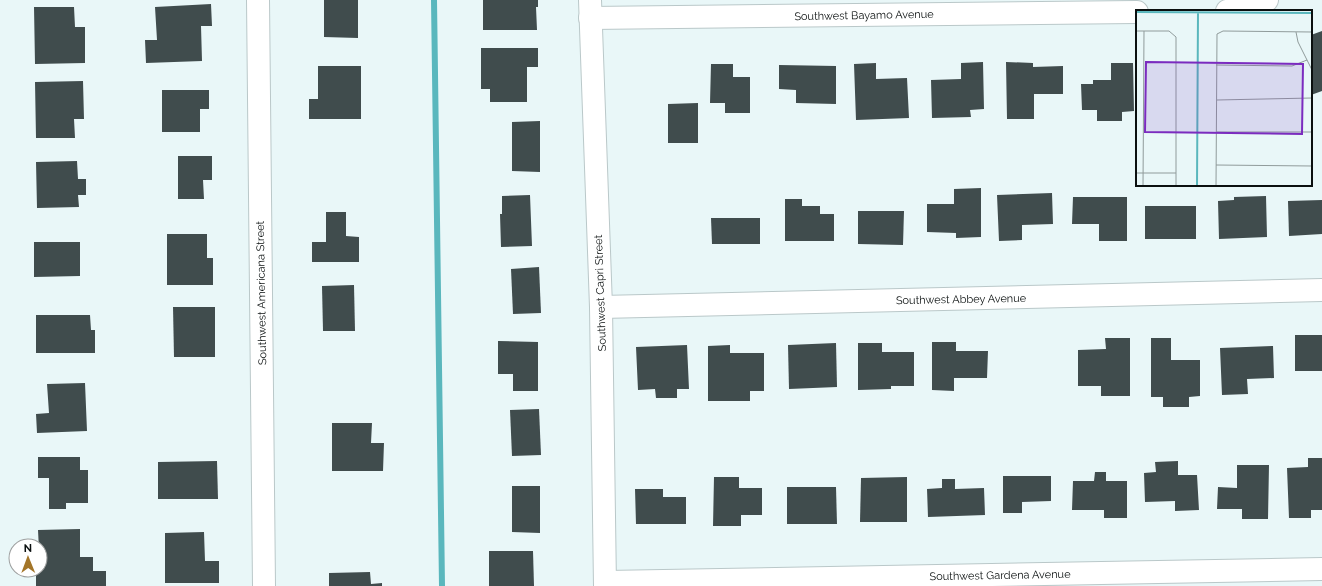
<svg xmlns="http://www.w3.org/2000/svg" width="1322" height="586" font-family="Raleway,sans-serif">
<rect width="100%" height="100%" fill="#e9f7f8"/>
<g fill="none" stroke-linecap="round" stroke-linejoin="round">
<!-- stream -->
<path stroke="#5ab7bd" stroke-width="6" d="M434,0L442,586"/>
</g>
<!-- building -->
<g fill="#404c4d">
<path d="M324,0H358V38L324,37Z"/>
<path d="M483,0H538V7H536L537,30H483Z"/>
<path d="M211,4L212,26H201L202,61L146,63L145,40H157L155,7Z"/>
<path d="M34,7H74L75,27H85V63L35,64Z"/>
<path d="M1322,31V91L1311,95V35Z"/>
<path d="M481,48H538V67H527V102H490V89H481Z"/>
<path d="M983,62L984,109L970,110L971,117L932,118L931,80L961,79V63Z"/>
<path d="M1006,62L1033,63V67L1063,66V94H1034V119H1007Z"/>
<path d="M876,63V79L907,78L909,118L856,120L854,64Z"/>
<path d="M1111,63H1133L1134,111L1122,112V121H1097V110H1082L1081,84H1093V80H1111Z"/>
<path d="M711,64H733V77H750V113H725V103H710Z"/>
<path d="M779,65L836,66V104L796,103V90L779,89Z"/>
<path d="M318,66H361V119H309V99H318Z"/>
<path d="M83,81L84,119H74L75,138H36L35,82Z"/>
<path d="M162,90H209V109H200V132H162Z"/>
<path d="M698,103V143H668V104Z"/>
<path d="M540,121V172L512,171V122Z"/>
<path d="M178,156H212V180H203L204,199H178Z"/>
<path d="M77,161L78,179H86V195H78L79,207L37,208L36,162Z"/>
<path d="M981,188V237L956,238V233L927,232V204H954V189Z"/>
<path d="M1052,193L1053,224L1022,225V240L999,241L997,195Z"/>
<path d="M530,195L532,246L501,247L500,214H502V196Z"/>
<path d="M1266,196L1267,237L1219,239L1218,201L1234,200V197Z"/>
<path d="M1073,197H1127V241H1099V224H1072Z"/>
<path d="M785,199H802V206H820V214H834V241H785Z"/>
<path d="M1322,200V234L1289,236L1288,201Z"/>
<rect x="1145" y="206" width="51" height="33"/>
<path d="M858,211H904L903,245L858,244Z"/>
<path d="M326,212H346V236L359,237V262H312V242H326Z"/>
<path d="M711,218H760V244H712Z"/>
<path d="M167,234H207V258H213V285H167Z"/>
<path d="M34,242H80V276L34,277Z"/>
<path d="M539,267L541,313L513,314L511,269Z"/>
<path d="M354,285L355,331H323L322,286Z"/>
<path d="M173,307H215V357H174Z"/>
<path d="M36,315H90L91,330H95V353H36Z"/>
<rect x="1295" y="335" width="27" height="36"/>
<path d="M1105,338H1130V396H1101V386H1078V350L1106,349Z"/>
<path d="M1151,338H1171V360H1200V396L1189,397V407H1163V397H1151Z"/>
<path d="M498,341L538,342V391H513V374H498Z"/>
<path d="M932,342H956V351H988L987,378H954V391L932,390Z"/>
<path d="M836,343L837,387L789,389L788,345Z"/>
<path d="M858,343H882V352H914V386H891V389L858,390Z"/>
<path d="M687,345L689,389H677V398H656L655,389L638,390L636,347Z"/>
<path d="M730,345V353H764V391H750V401H708V346Z"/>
<path d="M1273,346L1274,378L1247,379L1248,394L1222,395L1220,348Z"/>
<path d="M85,383L87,431L37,433L36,414L49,413L47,384Z"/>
<path d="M539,409L541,455L512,456L510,410Z"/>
<path d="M332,423H372L371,443H384L383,471H332Z"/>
<path d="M38,457H80V470H88V503H66V509H49V478H38Z"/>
<path d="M1308,458H1322V510H1311V518H1289L1287,468L1308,467Z"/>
<path d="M217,461L218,499H158V462Z"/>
<path d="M1178,461V475H1197L1199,510L1175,511V501L1145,502L1144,473L1156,472L1155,462Z"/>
<path d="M1237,465H1269L1268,519H1242V509H1217L1218,487L1237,488Z"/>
<path d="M1095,472H1106V481H1127V518H1104V510H1072L1073,481H1094Z"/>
<path d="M1003,476H1051V501L1022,502V513H1003Z"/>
<path d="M714,477H739V488H762V515H741V526H713Z"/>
<path d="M907,477V522H860L861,478Z"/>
<path d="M942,479H955V489L984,488L985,515L928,517L927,489L942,488Z"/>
<path d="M512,486H540V533L512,532Z"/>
<path d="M787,487H836L837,524H787Z"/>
<path d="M635,489H663V497H686V524H636Z"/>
<path d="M80,529V557H93V571H106V586H36V570H40L38,530Z"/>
<path d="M204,532L205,561H219V583H165V533Z"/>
<path d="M489,551H533L534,586H489Z"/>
<path d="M370,572L371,584L382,583V586H329V573Z"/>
</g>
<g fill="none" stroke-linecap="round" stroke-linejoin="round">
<!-- minor casing -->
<g stroke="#bac8c9" stroke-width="24">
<g id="minor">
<path d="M258,0L264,586"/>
<path d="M590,0L601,307L605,586"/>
<path d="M1227,11L1248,8L1267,0"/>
<path d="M590,18L1137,12"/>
<path d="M601,307L1322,290"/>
<path d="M606,582L1322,569"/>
</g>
</g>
<!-- minor -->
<use href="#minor" stroke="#fff" stroke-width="22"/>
</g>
<g text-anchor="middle" stroke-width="4" stroke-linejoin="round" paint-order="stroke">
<!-- street labels -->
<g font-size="11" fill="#0b1010" stroke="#fff">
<text transform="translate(864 15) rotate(-1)" y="4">Southwest Bayamo Avenue</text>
<text transform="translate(261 293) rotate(-91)" y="4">Southwest Americana Street</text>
<text transform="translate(600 293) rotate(-92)" y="4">Southwest Capri Street</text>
<text transform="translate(961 299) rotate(-1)" y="4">Southwest Abbey Avenue</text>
<text transform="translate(1000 575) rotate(-1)" y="4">Southwest Gardena Avenue</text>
</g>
</g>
<!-- overview -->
<g transform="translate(1136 10)">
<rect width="176" height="176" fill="#e9f7f8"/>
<path fill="none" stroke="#5ab7bd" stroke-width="2" d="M0,2L176,3M61,176L62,2"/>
<path fill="none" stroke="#909b9b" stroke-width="1" d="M0,21H33L40,27V176M160,22L162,32L176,60M80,55L156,56L171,50M81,90L176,88M81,122H176M80,155L176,156M0,163H40M7,176L8,21M80,176L81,24L87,21L176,22"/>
<path fill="#7b2cbf" fill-opacity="0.15" stroke="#7b2cbf" stroke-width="2" d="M10,52L167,54L166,124L9,122Z"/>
<rect width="176" height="176" fill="none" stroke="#0b1010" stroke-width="2"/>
</g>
<!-- north arrow -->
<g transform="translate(28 558) rotate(359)"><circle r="19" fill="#ffffff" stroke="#9d9f9f"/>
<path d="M0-3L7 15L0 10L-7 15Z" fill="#a37528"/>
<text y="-6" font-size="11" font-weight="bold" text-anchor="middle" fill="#0b1010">N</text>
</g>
</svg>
